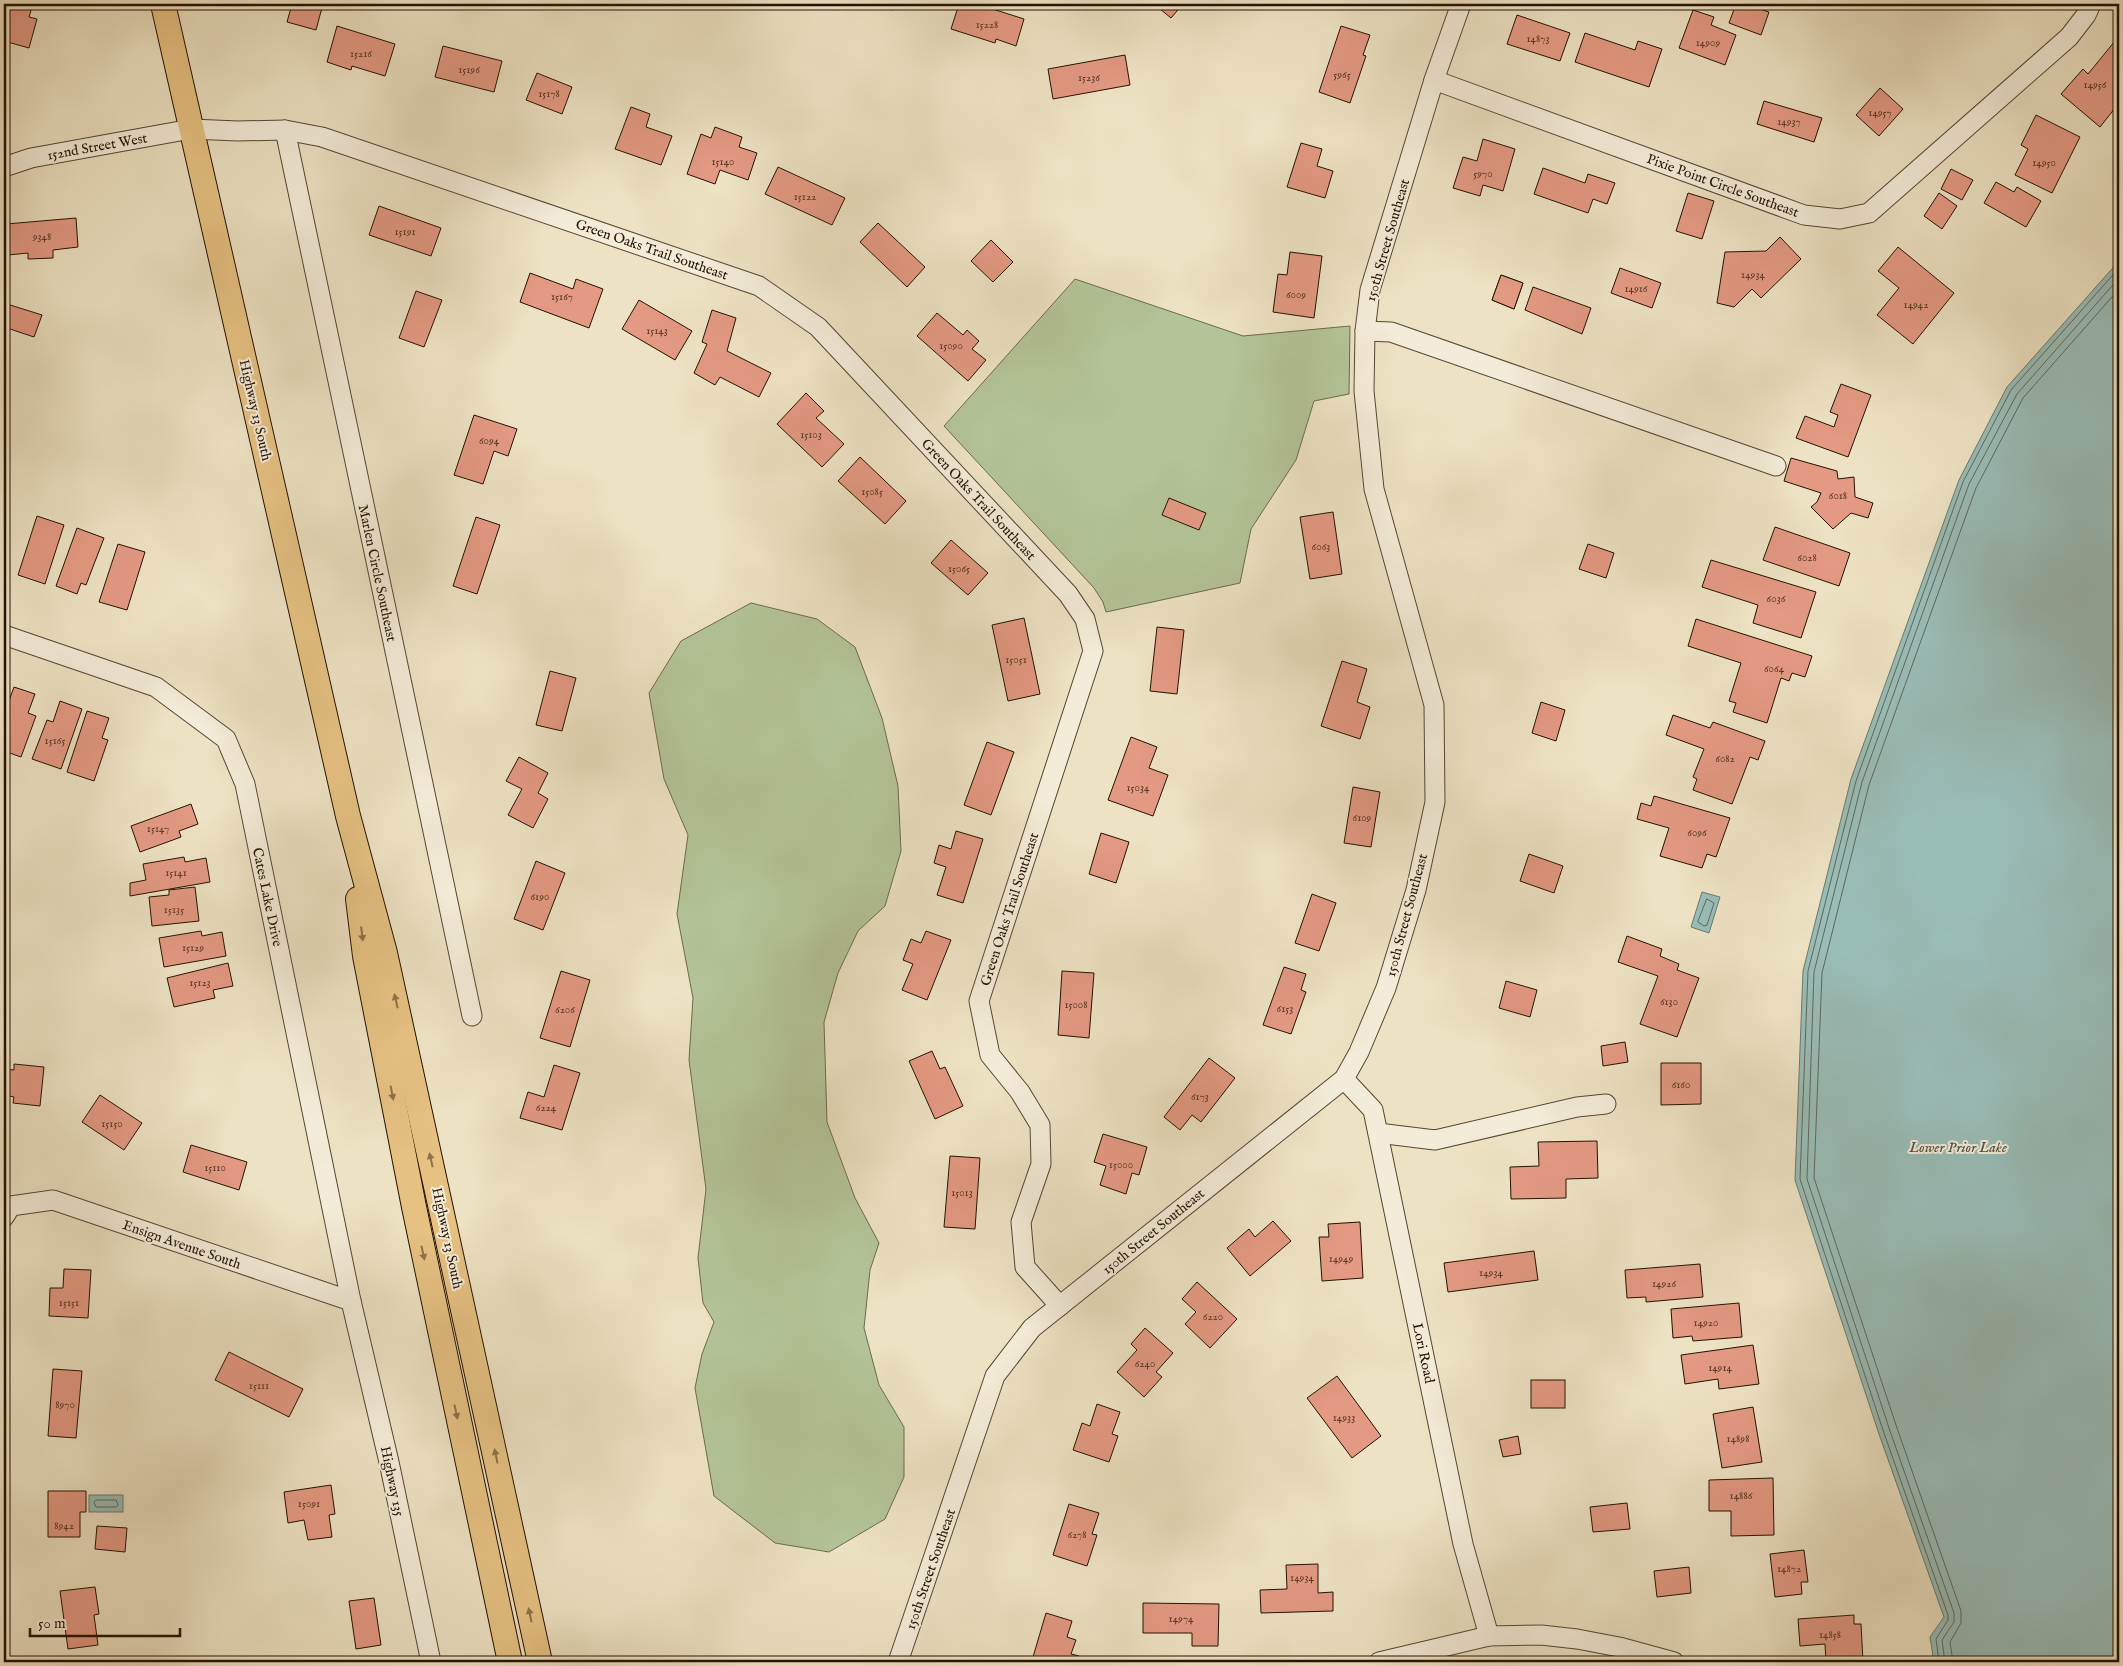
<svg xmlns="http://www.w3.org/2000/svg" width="2123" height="1666" font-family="'IM FELL English',serif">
<rect width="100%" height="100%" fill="#ede2c3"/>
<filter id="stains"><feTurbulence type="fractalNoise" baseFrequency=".004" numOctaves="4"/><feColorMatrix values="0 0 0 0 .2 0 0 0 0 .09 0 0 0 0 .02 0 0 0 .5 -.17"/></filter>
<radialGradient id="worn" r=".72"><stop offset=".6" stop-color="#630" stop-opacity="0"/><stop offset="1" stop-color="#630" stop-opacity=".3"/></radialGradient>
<!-- green -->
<g fill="#b3c498" stroke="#6c6b4c">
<path d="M1075,279L1243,336L1350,326L1349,394L1314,401L1296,460L1251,529L1240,583L1106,612L1103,602L1094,588L944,426Z"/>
<path d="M751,603L817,619L855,647L882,718L898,786L901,851L885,906L858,931L838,973L824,1022L827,1122L855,1198L879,1243L870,1270L864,1328L879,1385L904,1427V1477L885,1519L829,1552L775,1543L714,1496L695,1388L702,1354L714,1322L703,1303L698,1258L706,1189L689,1060L693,998L677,914L688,835L664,779L649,693L681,641Z"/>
</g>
<!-- water -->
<g fill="#99bdb7" stroke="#6a796e">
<path d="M2119,261V1662H1934L1930,1637L1944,1617L1879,1434L1795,1180L1803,971L1851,779L1959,480L2007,387Z"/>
<path d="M1702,892L1720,897L1709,933L1691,927Z"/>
<rect x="89" y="1495" width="34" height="17"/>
</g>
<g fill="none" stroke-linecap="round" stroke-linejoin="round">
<!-- shore -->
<g stroke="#5e685c" stroke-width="1">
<path d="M1707,899L1714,903L1707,925L1704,926L1698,922Z"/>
<path d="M97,1500H116L118,1505L116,1507H96L94,1502Z"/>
<path d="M1939,1662L1936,1639L1948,1620V1615L1884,1433L1800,1179L1808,971L1856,781L1963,482L2011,390L2119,268"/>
<path d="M1945,1662L1942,1640L1954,1622V1613L1890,1431L1807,1179L1814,972L1862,782L1969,484L2017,394L2119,278"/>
<path d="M1953,1662L1950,1642L1961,1623V1611L1897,1428L1814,1178L1822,973L1869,785L1976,488L2023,398L2119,289"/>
</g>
</g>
<!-- building -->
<g fill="#e39982" stroke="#241201">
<path d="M4,4H33L29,17L37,19L29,48L4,41Z"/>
<path d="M292,4H323L316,30L287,22Z"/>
<path d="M873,4H894L892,10Z"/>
<path d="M959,4H977L1024,19L1016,46L996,39L995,43L951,29Z"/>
<path d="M1154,4H1183L1171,18Z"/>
<path d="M1736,4H1745L1769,12L1761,35L1729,23Z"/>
<path d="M1693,10L1714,17L1711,25L1736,35L1725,65L1679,48Z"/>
<path d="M1517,15L1570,33L1560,61L1507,44Z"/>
<path d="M337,26L395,44L385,76L352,66L351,70L327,62Z"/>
<path d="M1341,26L1370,35L1363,55L1366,56L1350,103L1319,92Z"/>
<path d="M1585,33L1635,50L1638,41L1662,49L1649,87L1575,62Z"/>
<path d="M2115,41L2119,45V103L2100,127L2061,94L2083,69L2088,74Z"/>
<path d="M443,46L502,61L494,92L435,77Z"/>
<path d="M1125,55L1130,85L1053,99L1048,69Z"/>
<path d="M537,73L572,87L562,114L526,100Z"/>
<path d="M1880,88L1903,109L1879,136L1856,115Z"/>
<path d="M1764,101L1822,118L1814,142L1757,124Z"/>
<path d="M631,107L650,114L646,127L672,136L661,165L615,149Z"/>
<path d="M2036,115L2080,137L2052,193L2015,175L2028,149L2021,145Z"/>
<path d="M715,127L742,137L739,147L757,153L748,180L720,170L715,184L687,174L701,134L711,138Z"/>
<path d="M1483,139L1515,149L1503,191L1483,185L1480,196L1453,188L1463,157L1477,161Z"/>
<path d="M1301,143L1322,149L1317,166L1333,171L1325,198L1287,187Z"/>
<path d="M778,167L845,198L832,225L765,194Z"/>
<path d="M1543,168L1585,183L1588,174L1615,183L1607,204L1593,199L1588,213L1534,194Z"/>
<path d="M1951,169L1973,180L1962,200L1941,189Z"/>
<path d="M1996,182L2014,192L2017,187L2041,201L2026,227L1984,203Z"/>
<path d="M1688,193L1714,201L1702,239L1676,231Z"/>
<path d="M1939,193L1957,206L1942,229L1924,216Z"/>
<path d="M379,206L441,228L431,256L369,235Z"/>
<path d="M76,218L78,247L53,250V258L28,259V253L8,255L6,224Z"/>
<path d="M878,223L925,267L907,287L860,242Z"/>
<path d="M1780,237L1801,259L1761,298L1752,289L1734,307L1717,303L1725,252L1766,251Z"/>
<path d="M991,240L1013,262L993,282L971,261Z"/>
<path d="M1898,247L1954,293L1913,344L1877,315L1899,288L1878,271Z"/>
<path d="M1290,252L1322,256L1314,318L1273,312L1278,274L1287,275Z"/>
<path d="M1620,268L1661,283L1652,308L1611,293Z"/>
<path d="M530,273L573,289L576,279L603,289L589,328L520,302Z"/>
<path d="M1501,275L1523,283L1514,309L1492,300Z"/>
<path d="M1501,275L1523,283L1514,309L1492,300Z"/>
<path d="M1533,287L1591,308L1582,334L1525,310Z"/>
<path d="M416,291L442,300L424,347L399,338Z"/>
<path d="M639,300L692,331L675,360L622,329Z"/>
<path d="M7,304L42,315L34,337L4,327V314Z"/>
<path d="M712,310L736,318L727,351L771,373L759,397L720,377L715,385L694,373L707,344L702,342Z"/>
<path d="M937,313L963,335L967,330L979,341L972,349L986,360L968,381L917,336Z"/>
<path d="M1841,384L1871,395L1848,457L1796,438L1805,416L1834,427L1838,415L1830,412Z"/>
<path d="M806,393L824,411L816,418L844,444L822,467L777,424Z"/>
<path d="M474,415L517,429L508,456L494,451L483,484L454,475Z"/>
<path d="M860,457L906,501L885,524L838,481Z"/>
<path d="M1791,458L1837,471L1838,479L1854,477L1855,497L1873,503L1868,518L1851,513L1833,529L1811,507L1817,502L1821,493L1784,481Z"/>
<path d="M1169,498L1206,513L1199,530L1162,515Z"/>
<path d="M1333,512L1342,574L1310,579L1300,517Z"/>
<path d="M37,516L64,525L45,584L18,575Z"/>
<path d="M476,517L500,525L477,594L453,586Z"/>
<path d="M1775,527L1850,553L1839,586L1763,560Z"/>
<path d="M77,528L104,538L86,585L81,583L77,594L56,586Z"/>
<path d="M951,540L988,573L968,595L931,563Z"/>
<path d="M118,544L145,552L127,610L99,602Z"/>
<path d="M1588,544L1614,553L1606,578L1579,569Z"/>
<path d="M1711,560L1816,592L1801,638L1753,623L1758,605L1702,587Z"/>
<path d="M1024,618L1040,694L1008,701L992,625Z"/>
<path d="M1696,619L1812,656L1805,677L1792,673L1789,681L1781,678L1767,723L1733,712L1736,703L1729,701L1741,663L1688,646Z"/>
<path d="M1157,627L1184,630L1177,694L1150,691Z"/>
<path d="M1342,661L1367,669L1357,702L1370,707L1360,739L1321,726Z"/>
<path d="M550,671L576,678L562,731L536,725Z"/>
<path d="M4,683L9,685L4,699Z"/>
<path d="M14,687L35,694L28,713L36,716L21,757L4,751V714Z"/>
<path d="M60,701L82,709L61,769L32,759L47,720L53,722Z"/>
<path d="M1541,702L1565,710L1556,741L1532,733Z"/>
<path d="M87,711L109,718L102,738L108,740L94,781L67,772Z"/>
<path d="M1673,715L1710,728L1713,722L1765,741L1758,760L1750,757L1732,804L1693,790L1697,779L1693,777L1704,749L1666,735Z"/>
<path d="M1131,737L1157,747L1149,768L1168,775L1153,816L1108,800Z"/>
<path d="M987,742L1014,752L991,815L964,805Z"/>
<path d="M519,757L548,773L538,793L548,799L533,828L508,815L522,789L506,781Z"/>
<path d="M1353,787L1380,792L1371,847L1344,843Z"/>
<path d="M1654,796L1730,818L1716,857L1707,854L1702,868L1660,856L1669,828L1637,819L1641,803L1651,806Z"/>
<path d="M191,804L198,824L179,831L181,837L140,852L131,826Z"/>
<path d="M956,831L983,839L963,903L937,895L946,867L934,863L939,845L951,849Z"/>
<path d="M1101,833L1129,842L1116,883L1089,874Z"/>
<path d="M1529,854L1563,866L1554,893L1520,881Z"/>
<path d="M184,857L185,862L206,858L210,882L130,896V883L146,880L143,864Z"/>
<path d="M536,861L565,873L543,930L514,919Z"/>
<path d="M195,887L199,921L152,926L149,897L169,895V890Z"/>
<path d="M1312,894L1336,903L1319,951L1295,943Z"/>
<path d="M201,931L202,936L222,932L226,956L164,967L159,938Z"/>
<path d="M926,931L951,940L927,1000L902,990L913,964L903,960L911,939L921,943Z"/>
<path d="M1627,936L1662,949L1660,956L1679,964L1677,970L1699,978L1677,1037L1640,1024L1658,976L1618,962Z"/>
<path d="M228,963L233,986L213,990L215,998L174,1007L167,978Z"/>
<path d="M1284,967L1306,974L1301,990L1306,992L1291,1034L1263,1025Z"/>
<path d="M561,971L590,980L570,1047L540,1038Z"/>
<path d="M1062,971L1094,973L1089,1038L1058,1035Z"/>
<path d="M1506,981L1537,990L1530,1017L1499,1008Z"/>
<path d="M1625,1042L1628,1062L1603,1066L1601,1046Z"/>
<path d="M932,1051L940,1069L945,1067L963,1106L935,1119L909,1061Z"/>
<path d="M1209,1058L1235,1078L1201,1122L1192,1115L1180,1130L1164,1117Z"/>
<path d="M1661,1063H1701V1104L1661,1105Z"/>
<path d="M14,1064L44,1067L40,1106L13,1103L14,1097L4,1095V1069L14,1070Z"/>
<path d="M554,1065L580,1073L562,1130L520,1118L528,1092L544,1097Z"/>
<path d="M100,1095L142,1123L124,1150L82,1122Z"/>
<path d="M1103,1134L1147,1147L1139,1175L1132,1173L1126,1194L1100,1185L1106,1166L1094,1162Z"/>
<path d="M1597,1141L1598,1178L1566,1179V1198L1511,1199L1510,1167L1539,1166L1538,1142Z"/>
<path d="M191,1145L247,1162L239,1190L183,1172Z"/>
<path d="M950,1156L980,1158L975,1229L944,1227Z"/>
<path d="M1273,1221L1291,1241L1250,1276L1227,1248L1249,1229L1255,1237Z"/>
<path d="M1360,1222L1363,1278L1322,1281L1319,1237H1329L1328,1224Z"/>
<path d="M1534,1251L1538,1280L1448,1292L1444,1263Z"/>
<path d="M1700,1264L1703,1297L1646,1302V1297L1627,1298L1625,1270Z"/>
<path d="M64,1269L91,1270L88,1318L49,1316L50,1288H63Z"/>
<path d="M1197,1282L1237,1319L1210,1348L1185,1324L1196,1312L1182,1299Z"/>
<path d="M1739,1303L1742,1337L1693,1341L1692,1336L1673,1338L1671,1309Z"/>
<path d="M1145,1328L1173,1353L1156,1372L1162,1377L1144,1397L1117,1372L1137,1350L1131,1344Z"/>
<path d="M1753,1345L1759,1384L1719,1389L1718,1379L1685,1384L1681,1355Z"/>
<path d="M229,1352L303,1389L289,1417L215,1380Z"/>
<path d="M53,1369L82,1371L76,1438L48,1436Z"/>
<path d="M1337,1376L1381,1436L1352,1458L1307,1398Z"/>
<rect x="1531" y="1380" width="34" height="28"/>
<path d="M1097,1404L1120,1412L1112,1434L1118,1436L1109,1462L1073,1450L1082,1423L1090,1426Z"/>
<path d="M1753,1407L1762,1462L1722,1468L1713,1414Z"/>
<path d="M1518,1436L1521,1454L1503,1457L1499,1440Z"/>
<path d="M1773,1478L1774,1535L1731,1536V1511H1709V1480Z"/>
<path d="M331,1485L335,1514L329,1515L332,1537L308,1540L304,1520L288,1523L284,1492Z"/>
<path d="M48,1491H86V1512H80V1537H48Z"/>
<path d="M1627,1503L1630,1529L1593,1532L1590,1507Z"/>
<path d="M1069,1504L1099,1513L1092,1534L1097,1535L1087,1566L1053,1555Z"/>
<path d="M97,1526L127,1528L125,1552L95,1549Z"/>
<path d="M1804,1550L1808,1582H1801L1802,1594L1775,1597L1770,1554Z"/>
<path d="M1318,1564V1593L1333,1592V1611L1261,1613L1260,1590L1287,1589L1286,1565Z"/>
<path d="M1689,1567L1691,1593L1657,1597L1654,1571Z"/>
<path d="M95,1587L99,1614L94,1615L98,1645L68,1649L60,1591Z"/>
<path d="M374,1598L381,1645L356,1649L349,1601Z"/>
<path d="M1143,1603L1219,1604L1218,1646H1192V1633H1143Z"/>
<path d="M1046,1613L1072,1621L1067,1637L1076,1640L1071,1654L1079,1656L1077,1662H1051L1033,1657Z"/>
<path d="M1854,1615V1624H1861L1863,1662H1826L1825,1644L1800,1646L1798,1619Z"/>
</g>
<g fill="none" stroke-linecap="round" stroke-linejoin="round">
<!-- minor casing -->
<g stroke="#564632" stroke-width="21">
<g id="minor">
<path d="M1434,80L1804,215L1840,219L1869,213L2069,37L2086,15L2091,4"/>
<path d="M285,130L472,1016"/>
<path d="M4,167L31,158L191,129L238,131L285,130L322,137L759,286L818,327L1068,594L1085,619L1093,651L979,1001L990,1055L1020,1092L1040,1125L1041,1164L1021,1222L1025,1267L1060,1306"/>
<path d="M1365,331L1391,332L1776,466"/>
<path d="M4,635L156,687L226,739L245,784L351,1301L389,1462L431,1662"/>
<path d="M1344,1079L1373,1110L1463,1544L1489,1636"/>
<path d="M1378,1133L1435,1140L1577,1107L1606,1104"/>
<path d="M4,1217L11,1206L53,1200L351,1301"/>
<path d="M898,1662L995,1376L1032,1328L1344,1079L1359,1052L1386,988L1416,890L1435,802L1434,705L1374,489L1364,391L1365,331L1370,290L1434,80L1461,4"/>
<path d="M1379,1662L1489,1636L1541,1635L1577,1639L1619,1647L1674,1662"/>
</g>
</g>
<!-- major casing -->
<g stroke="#241201" stroke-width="26">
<g id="major">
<path d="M163,4L348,816L385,953L540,1662"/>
<path d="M358,899L365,956L414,1207L510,1662"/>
</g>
</g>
<!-- minor -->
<use href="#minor" stroke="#f3ecd8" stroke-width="19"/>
<!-- major -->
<use href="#major" stroke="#e6c182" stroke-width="24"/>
</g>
<!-- one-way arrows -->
<defs><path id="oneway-solid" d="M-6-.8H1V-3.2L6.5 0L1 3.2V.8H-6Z" transform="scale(1.25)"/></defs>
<g fill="#8f7248">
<use href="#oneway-solid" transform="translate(362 934) rotate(83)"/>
<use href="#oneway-solid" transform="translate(396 1001) rotate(-103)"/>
<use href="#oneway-solid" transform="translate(392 1093) rotate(79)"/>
<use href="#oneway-solid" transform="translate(431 1160) rotate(-103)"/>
<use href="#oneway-solid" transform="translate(423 1253) rotate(78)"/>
<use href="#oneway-solid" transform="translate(456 1412) rotate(78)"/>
<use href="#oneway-solid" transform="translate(496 1456) rotate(-102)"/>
<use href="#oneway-solid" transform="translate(530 1615) rotate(-102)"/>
</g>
<g text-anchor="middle" stroke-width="4" stroke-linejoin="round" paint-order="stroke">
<!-- number labels -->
<g font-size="11" fill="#543421">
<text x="987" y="28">15228</text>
<text x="1538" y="42">14873</text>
<text x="1708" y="46">14909</text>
<text x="361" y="57">15216</text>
<text x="469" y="73">15196</text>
<text x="1342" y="78">5965</text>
<text x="1089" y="81">15236</text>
<text x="2095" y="88">14956</text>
<text x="549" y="97">15178</text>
<text x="1880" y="116">14957</text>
<text x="1789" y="125">14937</text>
<text x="723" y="165">15140</text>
<text x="2044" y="166">14950</text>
<text x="1483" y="177">5970</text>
<text x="805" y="200">15122</text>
<text x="405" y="235">15191</text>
<text x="42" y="240">9348</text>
<text x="1753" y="278">14934</text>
<text x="1636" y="292">14916</text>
<text x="1296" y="298">6009</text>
<text x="562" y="300">15167</text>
<text x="1916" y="308">14942</text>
<text x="657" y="334">15143</text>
<text x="951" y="349">15090</text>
<text x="811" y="438">15103</text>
<text x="489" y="444">6094</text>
<text x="872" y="495">15085</text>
<text x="1838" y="499">6018</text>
<text x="1321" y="550">6063</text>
<text x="1807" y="561">6028</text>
<text x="959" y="572">15065</text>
<text x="1776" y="602">6036</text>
<text x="1016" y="663">15051</text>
<text x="1774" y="672">6064</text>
<text x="55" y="744">15165</text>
<text x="1725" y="762">6082</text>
<text x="1138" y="791">15034</text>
<text x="1362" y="821">6109</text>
<text x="158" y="832">15147</text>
<text x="1697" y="836">6096</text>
<text x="176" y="876">15141</text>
<text x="540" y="900">6190</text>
<text x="174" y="913">15135</text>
<text x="193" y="951">15129</text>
<text x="200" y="986">15123</text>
<text x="1669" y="1005">6130</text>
<text x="1076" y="1008">15008</text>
<text x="1285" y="1012">6153</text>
<text x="565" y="1013">6206</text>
<text x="1681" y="1088">6160</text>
<text x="1200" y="1100">6173</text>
<text x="546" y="1111">6224</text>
<text x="112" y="1127">15150</text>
<text x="1121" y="1168">15000</text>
<text x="215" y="1171">15110</text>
<text x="962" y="1196">15013</text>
<text x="1341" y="1262">14949</text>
<text x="1491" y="1276">14934</text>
<text x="1664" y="1287">14926</text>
<text x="69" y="1306">15151</text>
<text x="1213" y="1320">6220</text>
<text x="1706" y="1326">14920</text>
<text x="1145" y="1367">6240</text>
<text x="1720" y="1371">14914</text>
<text x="259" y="1389">15111</text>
<text x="65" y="1408">8970</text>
<text x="1344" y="1421">14933</text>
<text x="1738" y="1442">14898</text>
<text x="1741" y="1499">14886</text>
<text x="309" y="1507">15091</text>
<text x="64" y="1529">8942</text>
<text x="1077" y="1538">6278</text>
<text x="1789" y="1572">14872</text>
<text x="1302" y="1581">14934</text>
<text x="1181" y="1622">14974</text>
<text x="1830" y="1638">14858</text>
</g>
<!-- street labels -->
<g font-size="14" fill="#241201" stroke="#f3ecd8">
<text transform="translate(97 146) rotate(-10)" y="5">152nd Street West</text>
<text transform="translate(1723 185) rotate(20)" y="5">Pixie Point Circle Southeast</text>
<text transform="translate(1387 240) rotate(-74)" y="5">150th Street Southeast</text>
<text transform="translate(652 249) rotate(19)" y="5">Green Oaks Trail Southeast</text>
<text transform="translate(256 410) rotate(77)" y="5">Highway 13 South</text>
<text transform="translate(979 499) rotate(47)" y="5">Green Oaks Trail Southeast</text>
<text transform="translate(378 573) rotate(78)" y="5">Marlen Circle Southeast</text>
<text transform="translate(268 897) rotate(78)" y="5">Cates Lake Drive</text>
<text transform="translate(1009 909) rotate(-72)" y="5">Green Oaks Trail Southeast</text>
<text transform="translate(1406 915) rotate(-75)" y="5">150th Street Southeast</text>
<text transform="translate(1153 1231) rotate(-39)" y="5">150th Street Southeast</text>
<text transform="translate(448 1238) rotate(78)" y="5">Highway 13 South</text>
<text transform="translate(182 1244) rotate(19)" y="5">Ensign Avenue South</text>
<text transform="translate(1424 1353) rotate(78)" y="5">Lori Road</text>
<text transform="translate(393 1481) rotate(78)" y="5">Highway 135</text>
<text transform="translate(930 1569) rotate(-71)" y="5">150th Street Southeast</text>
</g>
<!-- water labels -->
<g font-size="15" font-style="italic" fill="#4d4e41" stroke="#f3ecd8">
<text x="1958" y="1152">Lower Prior Lake</text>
</g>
</g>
<!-- margin -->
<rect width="2123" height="1666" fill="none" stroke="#ede2c3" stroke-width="20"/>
<rect x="5" y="5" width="2113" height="1656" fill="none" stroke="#241201" stroke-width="2.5"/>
<rect x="10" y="10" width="2103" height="1646" fill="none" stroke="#241201"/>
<!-- scale -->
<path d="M30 1628v8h150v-8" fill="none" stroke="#241201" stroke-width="2.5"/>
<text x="38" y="1628" font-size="15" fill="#241201" stroke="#f3ecd8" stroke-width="4" paint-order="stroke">50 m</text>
<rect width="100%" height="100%" filter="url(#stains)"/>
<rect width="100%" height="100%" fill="url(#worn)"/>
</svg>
